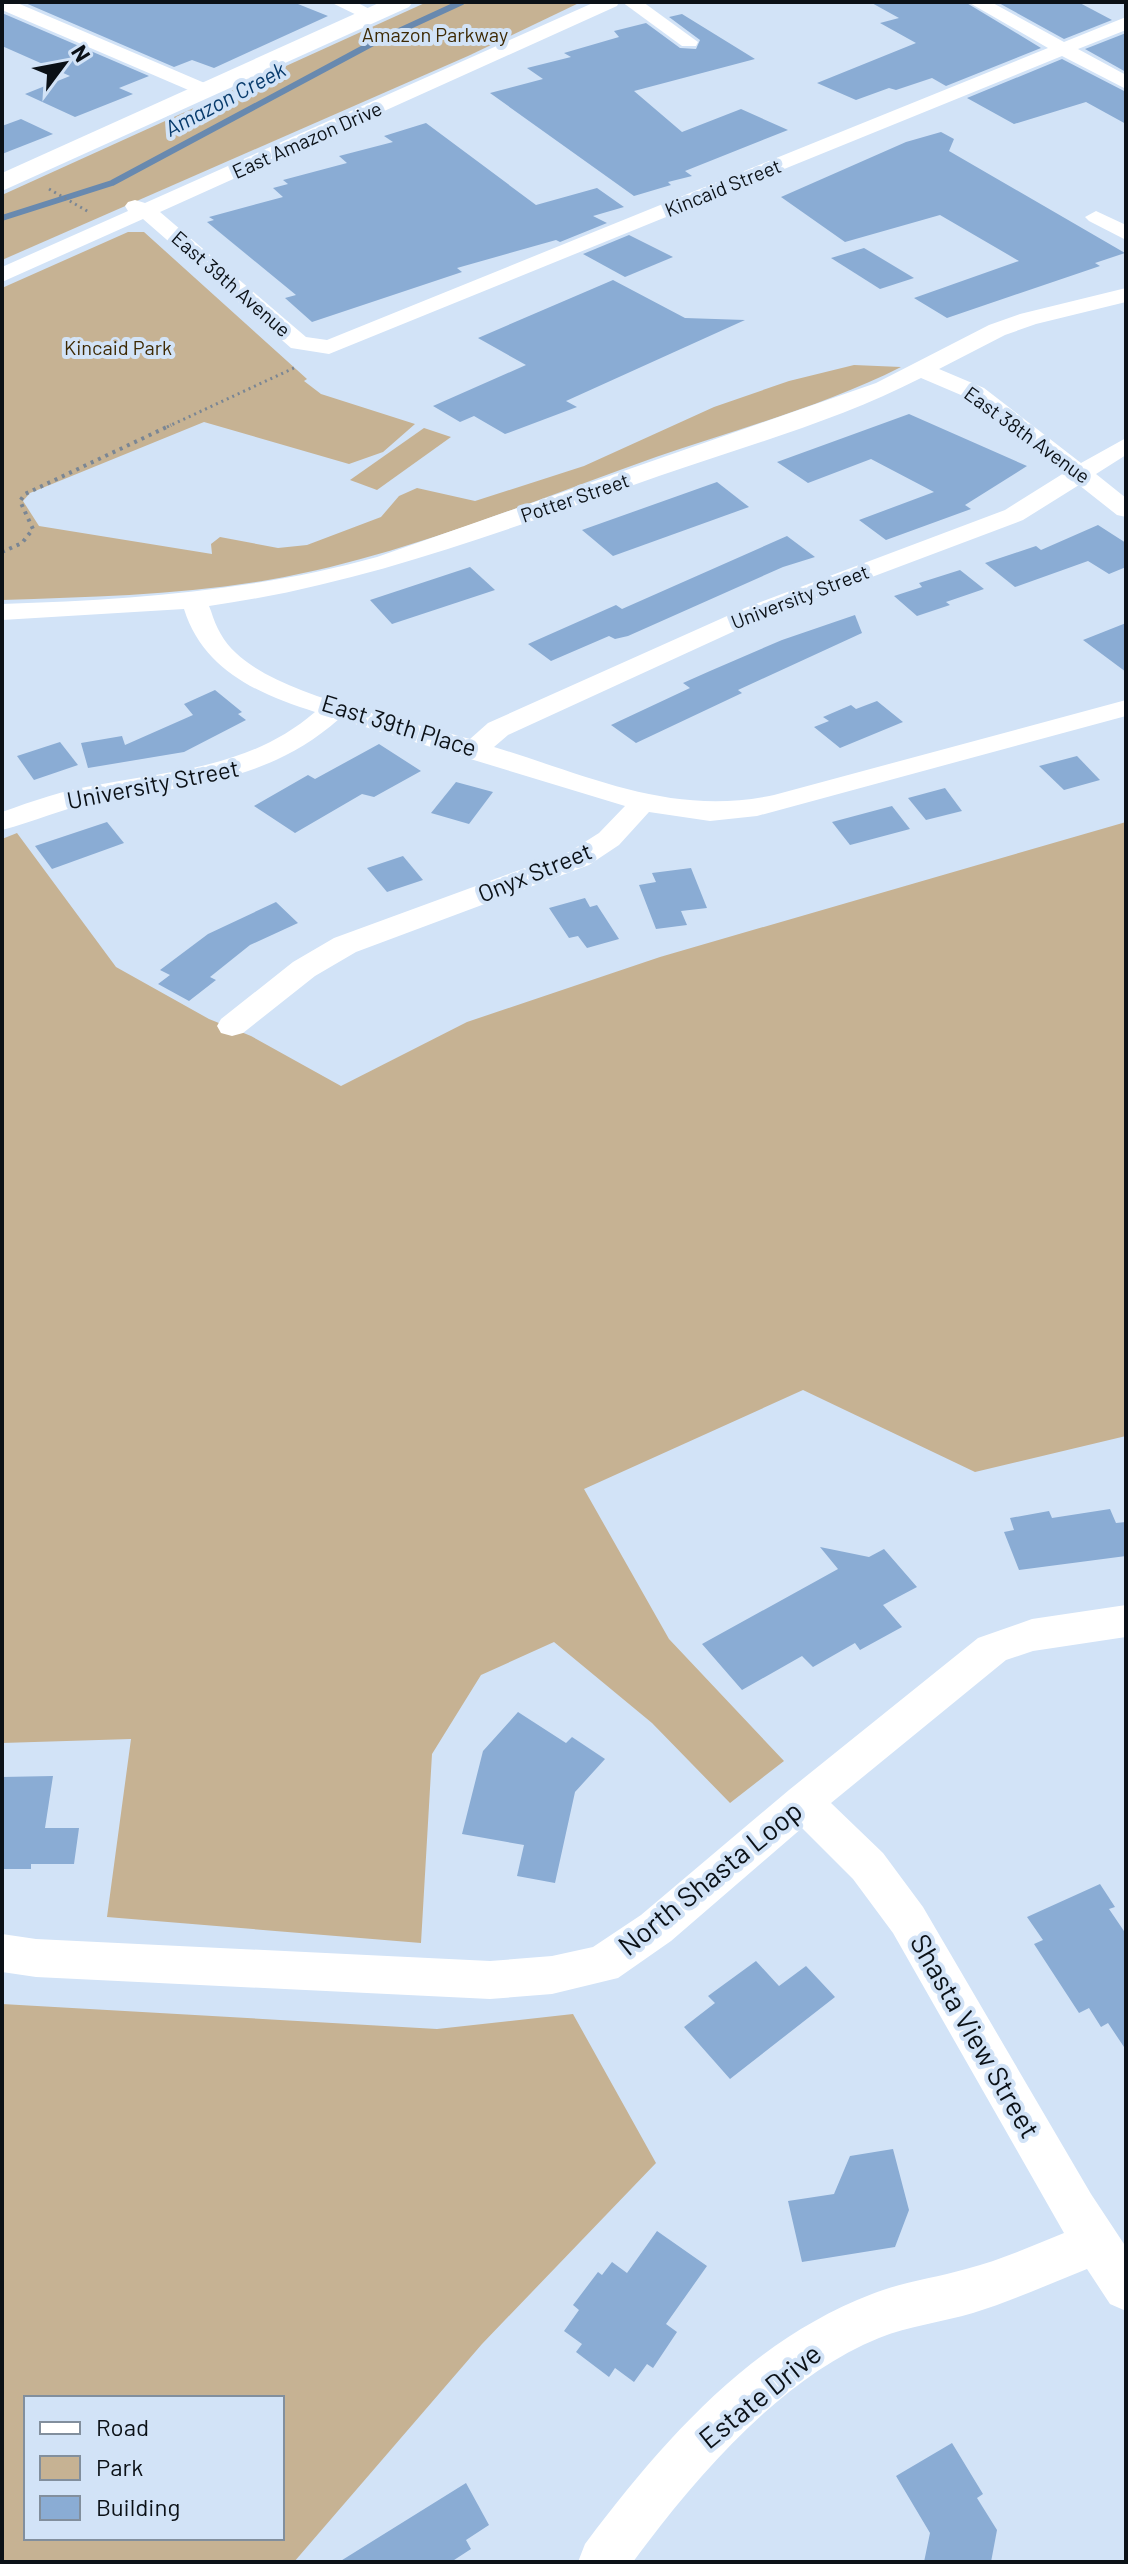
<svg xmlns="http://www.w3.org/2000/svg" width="1128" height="2564" font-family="Barlow,sans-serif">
<rect width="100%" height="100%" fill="#d2e3f7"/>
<!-- green -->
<g fill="#c6b293" fill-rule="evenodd">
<path d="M427,2H581L468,56L2,260V195Z"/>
<path d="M128,232H144L307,379L304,381L321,394L415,424L383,452L349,464L204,422L30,493L23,501L39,526L212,554L211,544L220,537L278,548L307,545L381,517L399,496L417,488L475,501L584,466L714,407L789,381L854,365L901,367C824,406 737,429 656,457C529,502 401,557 268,580C180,595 91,597 2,600V288Z"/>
<path d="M424,428L451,437L377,490L350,480Z"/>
<path d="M1126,822V1436L975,1472L803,1390L584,1489L669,1639L784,1761L730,1803L652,1723L554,1642L481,1675L432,1754L421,1943L107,1917L131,1739L2,1743V839L17,833L116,967L209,1019L251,1036L341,1086L467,1022L660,957Z"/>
<path d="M2,2004L437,2029L573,2014L656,2163L482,2344L294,2562H2ZM26,2398H282V2538H26Z"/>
</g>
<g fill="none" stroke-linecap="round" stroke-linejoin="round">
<!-- stream -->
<path stroke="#6889af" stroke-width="6" d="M2,218L112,183L373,43L462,2"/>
</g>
<!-- building -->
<g fill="#8aacd4">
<path d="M23,2H293L328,16L214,68L192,60L174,67Z"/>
<path d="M870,2H965L1041,48L946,86L932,78L896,90L889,88L856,100L817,83L916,43L880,23L899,18Z"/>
<path d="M997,2H1078L1112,20L1064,39Z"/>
<path d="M2,13L149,76L119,88L133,94L75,117L25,94L70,76L2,46Z"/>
<path d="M682,14L755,59L634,91L682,132L741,109L788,130L685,171L692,176L668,182L671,185L634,196L490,93L543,79L527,68L571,57L564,53L619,37L614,31L646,23L680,48L696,49L700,40L669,17Z"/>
<path d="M1126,33V72L1085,49Z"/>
<path d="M1062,59L1126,92V124L1086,102L1014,124L967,98Z"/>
<path d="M21,119L53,134L2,154V126Z"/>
<path d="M426,123L536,205L597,188L624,207L593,216L607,223L560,242L556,240L457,268L462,272L312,322L285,298L296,295L207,222L214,220L209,217L283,197L273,188L288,184L283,180L347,163L339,156L393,142L384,136Z"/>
<path d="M941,132L954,139L949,151L1125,253L1095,263L1100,266L947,318L914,298L1019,261L940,215L845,242L781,197L906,142Z"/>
<path d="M629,235L673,257L625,277L583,254Z"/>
<path d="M864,248L914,278L880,289L831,258Z"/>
<path d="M613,280L685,318L745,320L566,401L577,407L505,434L474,416L460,422L433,406L526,365L478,338Z"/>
<path d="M909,414L1027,466L965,505L971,509L886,540L859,520L934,492L871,459L808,483L777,462Z"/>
<path d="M717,482L749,507L613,556L582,530Z"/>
<path d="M1098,525L1126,543V567L1109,574L1088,561L1015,587L985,563L1036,546L1041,550Z"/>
<path d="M787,536L815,557L783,567L628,636L615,639L609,636L551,661L528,644L616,605L622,609Z"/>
<path d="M470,567L495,590L392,624L370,600Z"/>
<path d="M960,570L984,589L946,602L950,605L917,616L894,596L922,587L919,583Z"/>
<path d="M855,615L862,633L738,690L742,693L636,743L611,725L690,688L683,683L710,671L782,640Z"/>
<path d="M1126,623V672L1083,640Z"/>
<path d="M215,690L242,712L238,714L246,720L184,752L88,768L81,743L122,736L125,745L193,715L184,704Z"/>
<path d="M877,701L903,722L840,748L814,727L829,721L823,717L851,705L856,709Z"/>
<path d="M60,742L78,765L34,780L17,756Z"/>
<path d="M379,744L421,771L374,797L362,794L295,833L254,806L308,775L315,779Z"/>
<path d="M1077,756L1100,780L1064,790L1039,766Z"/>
<path d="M456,782L493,792L469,824L431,813Z"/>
<path d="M945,788L962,811L926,820L908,798Z"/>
<path d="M892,806L910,829L850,845L832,822Z"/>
<path d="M107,822L124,843L52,869L35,846Z"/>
<path d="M403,856L423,880L387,892L367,868Z"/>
<path d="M691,868L707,908L681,911L687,925L656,929L639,885L656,882L652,873Z"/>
<path d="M585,898L590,907L597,905L619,939L587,948L578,936L569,938L549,908Z"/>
<path d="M276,902L298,923L250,945L210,977L216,980L189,1001L158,984L170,975L160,970L208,934Z"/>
<path d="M1110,1509L1116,1523L1126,1522V1556L1019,1570L1004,1532L1014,1530L1010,1518L1049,1511L1052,1518Z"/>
<path d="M820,1547L869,1557L884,1549L917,1587L883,1605L902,1627L860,1650L855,1643L813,1667L802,1656L742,1690L702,1644L838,1569Z"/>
<path d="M518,1712L566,1743L572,1737L605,1759L575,1792L555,1883L517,1876L524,1845L462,1834L483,1751Z"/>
<path d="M53,1776L45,1828H79L74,1864H31V1869H2V1777Z"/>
<path d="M1100,1884L1115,1907L1109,1909L1126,1934V2050L1108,2023L1101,2027L1089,2008L1079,2013L1034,1944L1043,1940L1027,1917Z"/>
<path d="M756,1961L779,1986L806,1966L835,1997L730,2079L684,2027L715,2003L708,1996Z"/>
<path d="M893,2149L909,2210L895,2247L802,2262L788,2201L834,2194L850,2156Z"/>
<path d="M657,2231L707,2266L666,2324L677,2332L653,2368L647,2364L634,2382L615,2368L609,2377L576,2352L582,2344L564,2331L579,2310L573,2305L598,2272L602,2275L612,2262L627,2273Z"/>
<path d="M952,2443L983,2494L977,2498L997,2530L991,2562H924L930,2533L896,2476Z"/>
<path d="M466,2483L489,2525L466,2540L471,2549L451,2562H339Z"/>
</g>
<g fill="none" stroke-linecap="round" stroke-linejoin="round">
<!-- path-far1 -->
<g stroke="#7a8694" stroke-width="3" stroke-dasharray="2 4" stroke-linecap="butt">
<path d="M49,189L89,212"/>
<path d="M167,427L296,367"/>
</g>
<!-- path -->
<path stroke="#7a8694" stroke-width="4" stroke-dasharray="3 5" stroke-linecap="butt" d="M2,552L22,543L33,529L20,501L25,494L171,425"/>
<!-- minor -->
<g fill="#fff" fill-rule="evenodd">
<path d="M2,2H15L214,87L217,91L214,95H200L2,10Z"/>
<path d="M330,2H356L381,15L379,19H365Z"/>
<path d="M595,2H619L617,6L160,212L306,337L327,340L1048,48L968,2H991L1064,42L1126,17V30L1078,49L1126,75V89L1062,56L329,354L291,348L143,219L2,282V267L128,211L125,206L128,202L135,200L145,203Z"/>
<path d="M622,2H643L698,42L696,46H682Z"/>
<path d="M1096,211L1126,225V240L1089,221L1085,217Z"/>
<path d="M1126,288V302L1036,324L1005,335L939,369L984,388L1081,463L1126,438V455L1096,474L1126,498V517L1117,515L1079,485L1023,520L763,618L508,735L494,747C590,776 672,817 774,795L1126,700V716L757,816L710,821L649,812L619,845L589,865L356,952L315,976L243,1033L232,1036L221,1033L217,1026L221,1019L293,962L334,938L569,852L599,833L625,806L339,719C265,784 187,784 96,802C63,808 34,822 2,830V812C33,801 64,790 97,785C176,770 251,767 315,712C258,694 203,670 184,609L2,620V604C129,600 255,591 377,557L876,383L989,325L1020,314ZM921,378L968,398L1064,473L1005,510L745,608L488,723L470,739C406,720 282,697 236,653C223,641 216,627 211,611L209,606C366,584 511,528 659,476C746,446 839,420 921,378Z"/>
<path d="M1126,1605V1637L1033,1651L1006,1660L831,1803L883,1853L923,1907L1091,2194L1126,2247V2311L1110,2304L1087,2269C1049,2284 1012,2301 973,2313C942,2322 909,2326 879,2338C780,2378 695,2478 633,2562H578L585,2544C662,2442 749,2341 872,2294C902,2282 935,2278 966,2269C1000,2260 1032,2246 1064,2233L893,1933L853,1879L802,1828L671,1941L618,1978L552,1994L490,1999L36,1977L2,1972V1934L36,1939L490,1961L552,1956L593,1947L641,1915L789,1790L978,1638L1032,1619Z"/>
</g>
<!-- major -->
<path fill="#fff" fill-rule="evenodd" d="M381,2H413L409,7L2,191V173Z"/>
</g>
<g text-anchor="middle" stroke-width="8" stroke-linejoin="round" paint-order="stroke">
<!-- far-park labels -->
<g font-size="20" fill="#3e2a04" stroke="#d2e3f7">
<text x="435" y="42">Amazon Parkway</text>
<text x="118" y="355">Kincaid Park</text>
</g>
<!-- far-street labels -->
<g font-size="20" fill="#0b1117" stroke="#d2e3f7">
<text transform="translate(307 140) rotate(-24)" y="7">East Amazon Drive</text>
<text transform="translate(723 188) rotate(-22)" y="7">Kincaid Street</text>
<text transform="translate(231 284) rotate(41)" y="7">East 39th Avenue</text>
<text transform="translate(1027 435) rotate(36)" y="7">East 38th Avenue</text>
<text transform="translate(575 498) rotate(-19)" y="7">Potter Street</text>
<text transform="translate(800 597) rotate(-21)" y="7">University Street</text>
</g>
<!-- far-water labels -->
<g font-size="22" font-style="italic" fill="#083b6c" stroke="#d2e3f7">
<text transform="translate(225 99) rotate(-28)" y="8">Amazon Creek</text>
</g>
<!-- street labels -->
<g font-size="24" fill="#0b1117" stroke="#d2e3f7">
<text transform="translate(399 726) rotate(17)" y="8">East 39th Place</text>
<text transform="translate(153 785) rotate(-11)" y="8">University Street</text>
<text transform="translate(535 873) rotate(-22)" y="8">Onyx Street</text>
</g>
<!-- near-street labels -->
<g font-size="28" fill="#0b1117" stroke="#d2e3f7">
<text transform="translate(710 1878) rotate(-39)" y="10">North Shasta Loop</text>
<text transform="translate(975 2036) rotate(60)" y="10">Shasta View Street</text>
<text transform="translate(760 2396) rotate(-39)" y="10">Estate Drive</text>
</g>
</g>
<!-- border -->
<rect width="1128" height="2564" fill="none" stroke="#0b1117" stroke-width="8"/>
<!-- legend -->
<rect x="24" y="2396" width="260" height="144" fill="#d2e3f7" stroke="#828f9d" stroke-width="2"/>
<rect x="40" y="2422" width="40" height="12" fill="#ffffff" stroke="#828f9d" stroke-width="2"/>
<text x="96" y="2436" font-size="24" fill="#0b1117">Road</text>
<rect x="40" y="2456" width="40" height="24" fill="#c6b293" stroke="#828f9d" stroke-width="2"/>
<text x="96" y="2476" font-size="24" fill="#0b1117">Park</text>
<rect x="40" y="2496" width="40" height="24" fill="#8aacd4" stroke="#828f9d" stroke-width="2"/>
<text x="96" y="2516" font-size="24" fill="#0b1117">Building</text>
<!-- north arrow -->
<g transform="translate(64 64) rotate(58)" stroke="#d2e3f7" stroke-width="6" paint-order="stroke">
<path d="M0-6L14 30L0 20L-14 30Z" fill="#0b1117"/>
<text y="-12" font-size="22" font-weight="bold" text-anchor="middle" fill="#0b1117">N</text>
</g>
</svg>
